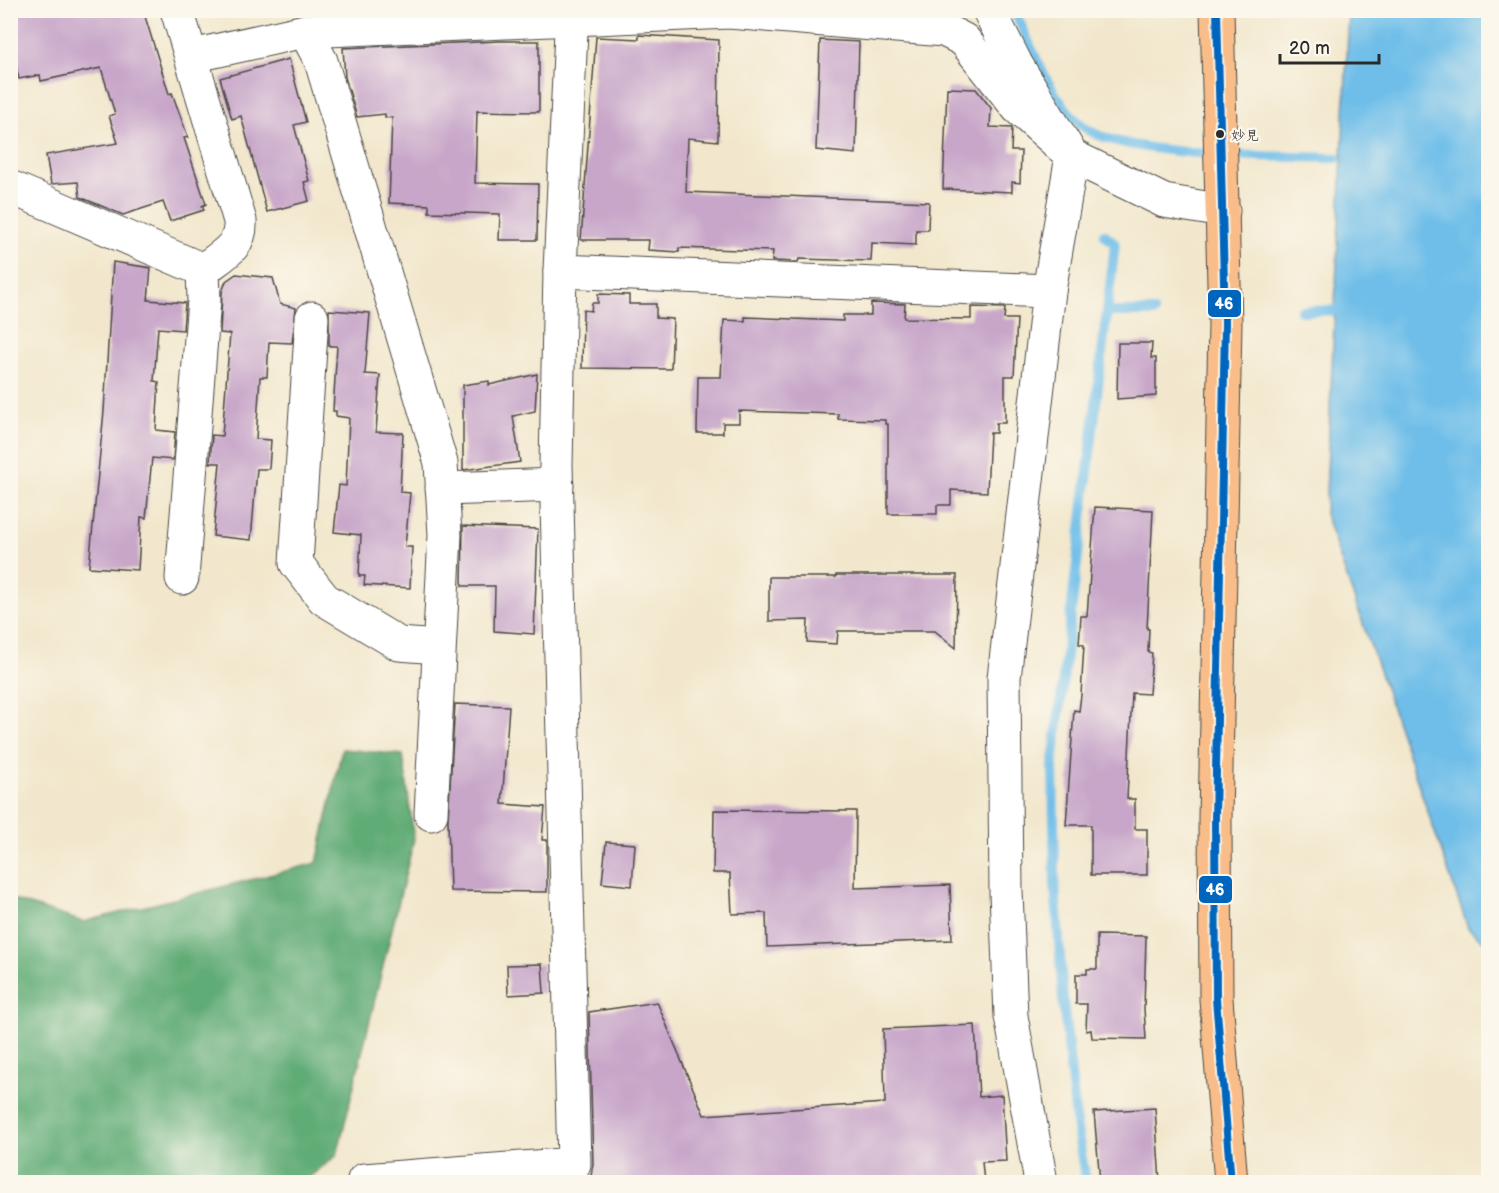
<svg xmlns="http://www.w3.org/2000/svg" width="1499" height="1193" font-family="'Balsamiq Sans','Klee One',sans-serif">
<rect width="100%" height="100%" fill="#fbf7ec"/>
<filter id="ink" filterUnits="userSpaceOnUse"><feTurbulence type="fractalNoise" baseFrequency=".0167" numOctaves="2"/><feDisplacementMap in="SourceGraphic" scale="12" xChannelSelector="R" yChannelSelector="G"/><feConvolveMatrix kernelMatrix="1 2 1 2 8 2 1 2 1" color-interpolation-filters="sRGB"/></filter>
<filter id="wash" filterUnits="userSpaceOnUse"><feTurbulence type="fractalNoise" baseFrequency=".008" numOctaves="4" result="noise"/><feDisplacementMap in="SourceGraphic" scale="24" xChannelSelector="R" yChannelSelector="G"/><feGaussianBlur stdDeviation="1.35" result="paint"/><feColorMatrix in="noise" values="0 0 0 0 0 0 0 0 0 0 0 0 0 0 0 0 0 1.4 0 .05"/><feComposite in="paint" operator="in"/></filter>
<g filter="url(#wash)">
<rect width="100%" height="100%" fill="#f2e7cc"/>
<!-- forest -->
<path fill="#60ac76" stroke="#466c50" stroke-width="1.5" d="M342,749L403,755L414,839L337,1155L303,1182H11V899L83,922L317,863Z"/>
<!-- water -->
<path fill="#6ebee9" stroke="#4c748a" stroke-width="1.5" d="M1349,11H1488V945L1468,928L1325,514Z"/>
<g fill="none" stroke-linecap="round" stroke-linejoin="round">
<!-- stream -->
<g stroke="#6ebee9" stroke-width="10">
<path d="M1014,10C1033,49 1049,100 1084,127C1122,158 1282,156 1336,158"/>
<path d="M1301,311L1349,310"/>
<path d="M1107,312H1154"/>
<path d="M1086,1182L1077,1129L1063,1000L1055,884L1053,764L1115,244L1104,234"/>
</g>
</g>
<g id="blocks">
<!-- building -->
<g fill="#c7a6c9">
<path d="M10,10H143L169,94L172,93L188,137L184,138L206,204L202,206L204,210L170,221L163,202L123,215L80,197L78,182L51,184L46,155L118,143L109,116L115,114L101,68L41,81L40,75L19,79L10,39Z"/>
<path d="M639,35L719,40L718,141L688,138L686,192L929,202L928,230H916V245L872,243L871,261L799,259L798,262L772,261L773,251L679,248V252L648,250L649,240H581L596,37L639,39Z"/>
<path d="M820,40L859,42L856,154L816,150Z"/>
<path d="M501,41H539V112L477,111L475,183L538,184L537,240H499L500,214L429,212V205L389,203L392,117L385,118V114L357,117L345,77L343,48Z"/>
<path d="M289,59L306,122L294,125L309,181L304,182L309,201L267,212L241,116L232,119L220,78Z"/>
<path d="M947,88L976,89L991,108L990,127L1012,128L1011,151H1021L1020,183L1012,182V192L943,189Z"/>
<path d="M113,262L151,268L148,300L185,303L183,330L158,328L154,381L159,382L156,430L175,432L173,460L152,458L146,518L141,517L138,570L89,567L104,411Z"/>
<path d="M236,274L273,278L280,304L296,308L292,343L269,342L267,377H260L256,439L271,440L269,469H257L251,540L213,536L220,463H210L212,435L222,436L230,334L220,333L222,292L226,281Z"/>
<path d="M598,294L629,295V304H656V318L673,319L671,369L582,368L583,310L591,311L592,303H598Z"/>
<path d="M871,303L905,304L904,318L971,319V307L1005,308L1004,319H1017L1014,376H1005V423H996V433H990L987,492L951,490V505H937V514H888V424H885V420L838,419V414L739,411V423H723V433H697L698,377H721L724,320L745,321V317L843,321V315H871Z"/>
<path d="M329,310L370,313L365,374L380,375L376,432L403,433L400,492L410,493L405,547H412L410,588L364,585L365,576H359L361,535L334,532L339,485L346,486L349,418L336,416V411H333L337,346H329Z"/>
<path d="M1118,343H1152L1151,358H1156V396L1117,399Z"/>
<path d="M537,374L535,411L513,416L520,462L463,470V385L489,381V385Z"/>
<path d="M1095,507L1153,510L1147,629H1149L1148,652L1152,653L1149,694L1132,693L1127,799H1135V829H1147V875H1091V825H1066L1074,710L1079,711L1081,695L1084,645L1079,644L1081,616H1087Z"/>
<path d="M463,526L538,529L534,634L494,631L495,586H462Z"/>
<path d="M836,575H957L956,648L935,631H838L837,644L807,642L808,620L769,621V577H836Z"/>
<path d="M455,704L509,706L502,804L545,807L542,840H547V892L450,891L448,820Z"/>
<path d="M714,810L856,811L855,888L950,885L952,940L767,947L766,913L732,914L730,873H713Z"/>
<path d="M606,842L635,844L632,886L602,883Z"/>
<path d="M1097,935L1146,936L1144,1009L1146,1039L1092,1038L1091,1030L1086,1031L1087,1004H1076V974H1087V969H1097Z"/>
<path d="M542,964L544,993L508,995L507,965Z"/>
<path d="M657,1002L704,1115L885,1103L883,1029L975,1025L979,1097L1002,1095L1006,1161L982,1162L984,1182H590L593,1164L589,1012Z"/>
<path d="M1155,1108L1160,1182H1100L1094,1112Z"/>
</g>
</g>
</g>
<g filter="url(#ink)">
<use href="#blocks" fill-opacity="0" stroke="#494743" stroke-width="1.5"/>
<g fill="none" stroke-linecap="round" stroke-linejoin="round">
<!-- street casing -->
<g stroke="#494743" stroke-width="35">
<g id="street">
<path d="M989,10L1016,64L1072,156L1049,291L1004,678L1006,892L1011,1016L1041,1182"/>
<path d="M305,31L321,61L441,463L445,535L431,814"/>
<path d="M192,56L305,31L729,12L944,30L964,40L1018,108L1072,156L1164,201L1223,211"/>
<path d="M10,187L203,270C222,255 242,247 240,221L177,10"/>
<path d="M560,271L1049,291"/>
<path d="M312,318L296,563L324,599L399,644L438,647"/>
<path d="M442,489L557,485"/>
<path d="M182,578L204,300L203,270"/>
<path d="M364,1180L574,1164L556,465L560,271L572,10"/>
</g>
</g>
<!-- primary casing -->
<g stroke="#494743" stroke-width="35">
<path id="primary" d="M1217,10L1225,323L1215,819L1216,999L1231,1182"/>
</g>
<!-- street -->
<use href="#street" stroke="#fff" stroke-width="33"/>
<!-- primary -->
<use href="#primary" stroke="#f9bd89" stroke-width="33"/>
<!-- bus-1 casing -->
<g stroke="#fbf7ec" stroke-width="12">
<path id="bus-1" d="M1217,10L1225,323L1215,819L1216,999L1231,1182"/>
</g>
<!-- bus-1 -->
<use href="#bus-1" stroke="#0065bd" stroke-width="8"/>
</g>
</g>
<!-- markers -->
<circle fill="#2b2b2b" stroke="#fbf7ec" stroke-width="2" cx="1220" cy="134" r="5"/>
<g text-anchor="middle" stroke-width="4.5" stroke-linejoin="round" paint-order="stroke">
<!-- bus labels -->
<g font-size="14" fill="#2b2b2b" stroke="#fbf7ec" text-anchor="start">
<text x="1231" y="140">妙見</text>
</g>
</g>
<g stroke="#fbf7ec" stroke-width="2">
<rect x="1207" y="289" width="35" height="29" rx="6" fill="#0065bd"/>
<rect x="1198" y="875" width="35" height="29" rx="6" fill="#0065bd"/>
</g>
<g font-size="16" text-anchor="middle" font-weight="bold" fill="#fff">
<text x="1224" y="309">46</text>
<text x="1215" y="895">46</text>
</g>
<!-- margin -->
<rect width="1499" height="1193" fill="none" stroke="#fbf7ec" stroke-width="36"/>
<!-- scale -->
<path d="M1280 54v9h99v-9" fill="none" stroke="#2b2b2b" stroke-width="3"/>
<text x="1289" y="54" font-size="18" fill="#2b2b2b" stroke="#fbf7ec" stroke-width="4.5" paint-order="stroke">20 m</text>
</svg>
